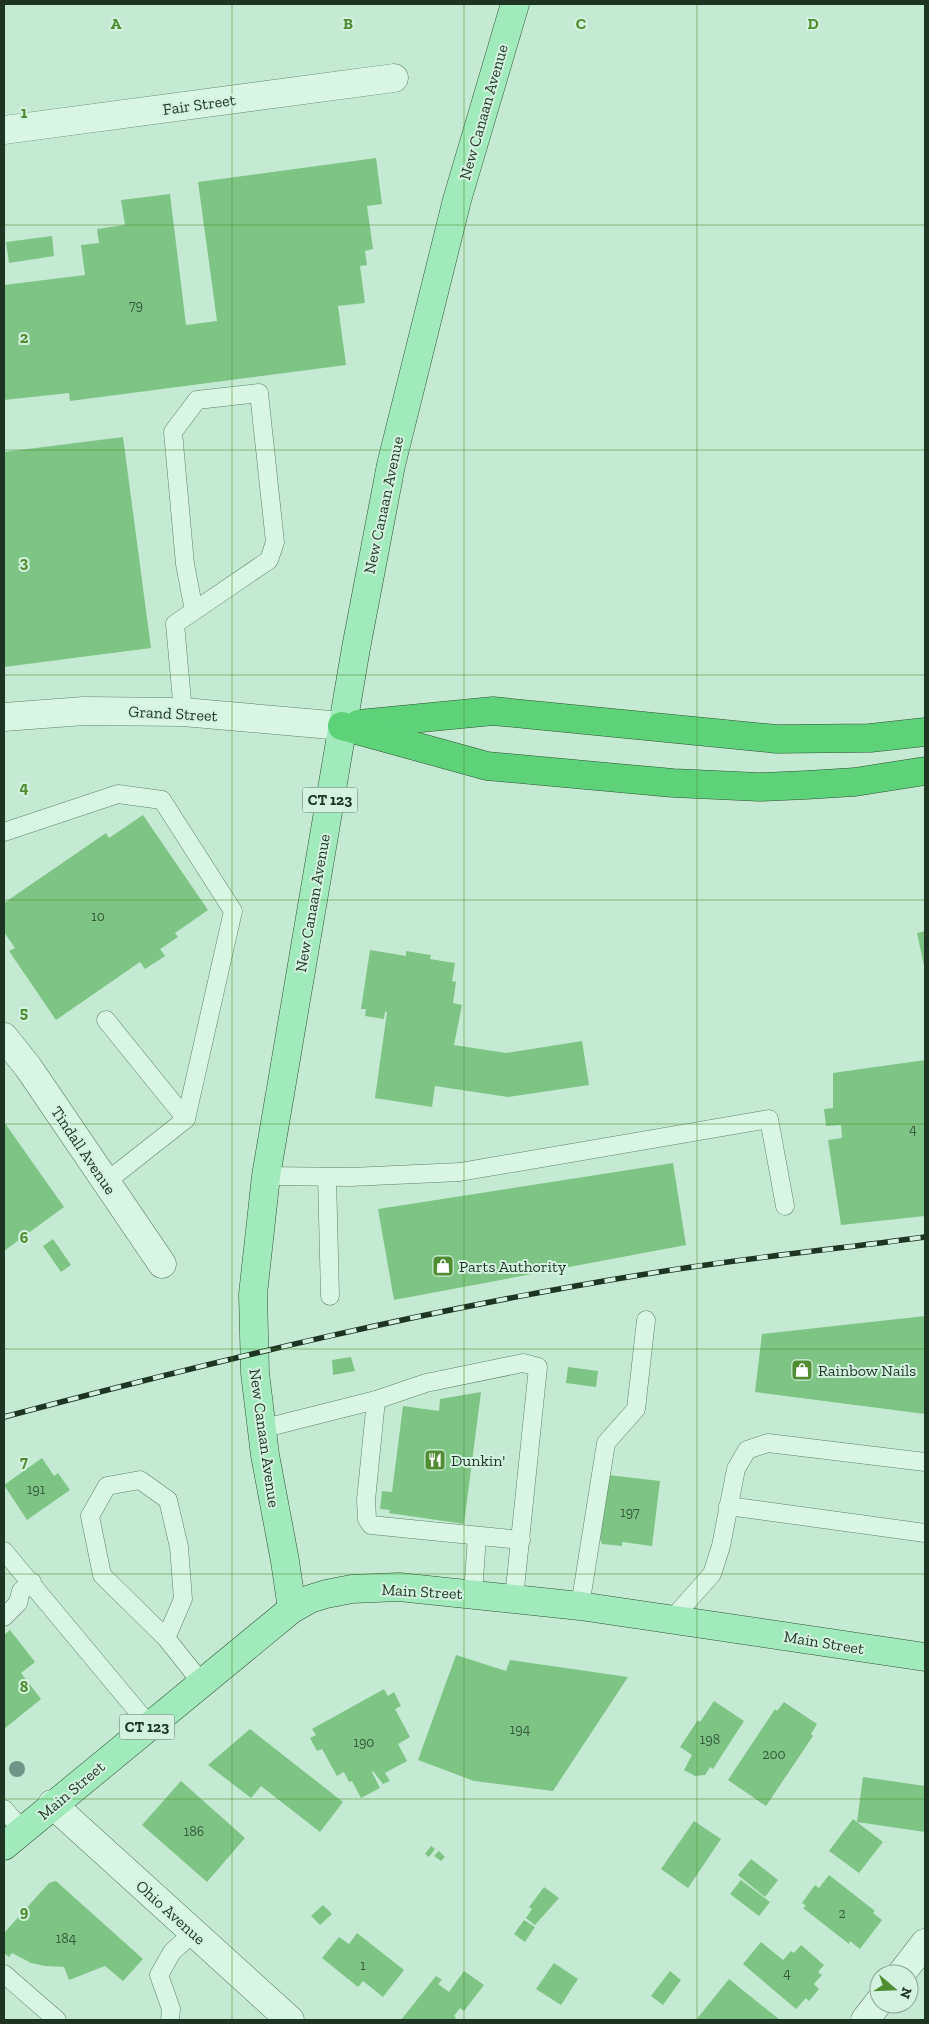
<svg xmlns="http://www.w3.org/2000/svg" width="929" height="2024" font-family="'Zilla Slab',serif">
<rect width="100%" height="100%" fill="#c5ead3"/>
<!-- building -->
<g fill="#7ec585">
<path d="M376,158L382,204L367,206L373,249L365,251L367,265L360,266L365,303L338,306L346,365L70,401L69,393L4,400V285L85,275L81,245L99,243L97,229L125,225L121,200L170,194L186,325L217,321L198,182Z"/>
<path d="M52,236L54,256L9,263L6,242Z"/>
<path d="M123,437L151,648L4,667V452Z"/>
<path d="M143,815L208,910L175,933L178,937L160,949L165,956L145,969L140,962L56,1020L9,951L15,948L4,932V903L106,833L109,838Z"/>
<path d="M925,931V966H924L917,933Z"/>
<path d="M370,950L406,956V951L431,955L430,959L455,963L452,981L456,982L453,1003L462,1005L454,1045L506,1053L582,1041L589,1085L508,1097L435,1086L432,1107L375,1098L387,1012H385L384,1019L365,1016L366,1009H361Z"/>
<path d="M925,1060V1216L841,1225L828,1140L842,1138L841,1125L826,1126L824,1109L833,1108V1073Z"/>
<path d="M4,1122L64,1207L4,1251Z"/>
<path d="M673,1163L686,1245L394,1300L378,1209Z"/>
<path d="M53,1239L71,1265L61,1272L43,1246Z"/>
<path d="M925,1316V1414L755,1392L762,1334Z"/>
<path d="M351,1357L355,1371L333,1375L332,1360Z"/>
<path d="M568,1367L598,1371L596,1387L566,1383Z"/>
<path d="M481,1392L464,1524L389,1513L390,1510L380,1509L382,1491L392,1492L403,1406L439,1411L440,1399Z"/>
<path d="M42,1458L54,1476L58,1473L70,1490L27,1520L4,1485Z"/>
<path d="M608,1475L660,1481L652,1546L622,1542V1546L602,1544L600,1539Z"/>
<path d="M10,1630L35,1662L21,1673L41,1699L4,1729V1635Z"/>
<path d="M456,1655L506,1671L510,1660L628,1677L553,1791L474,1781L418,1760Z"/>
<path d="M384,1689L388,1696L394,1692L401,1706L395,1709L410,1737L398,1744L407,1761L385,1773L390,1781L383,1784L373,1771L372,1772L380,1788L361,1798L352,1781L349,1782L344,1772L337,1776L322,1749L317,1751L310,1738L316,1735L312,1729Z"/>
<path d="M714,1701L744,1721L713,1769L710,1767L705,1775L695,1776L684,1770L692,1755L680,1747L698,1720L700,1722Z"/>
<path d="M784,1702L817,1724L811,1734L813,1736L766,1806L728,1780L775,1709L777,1711Z"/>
<path d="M250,1729L343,1802L320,1832L261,1786L251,1798L208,1765Z"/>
<path d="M863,1777L925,1786V1832L857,1822Z"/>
<path d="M181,1781L245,1838L207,1882L142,1825Z"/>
<path d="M853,1819L883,1842L859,1873L829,1851Z"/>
<path d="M694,1821L721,1839L688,1888L661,1869Z"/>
<path d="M431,1846L435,1849L429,1857L425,1854Z"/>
<path d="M439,1851L445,1857L441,1861L434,1856Z"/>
<path d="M751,1859L778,1880L765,1897L738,1875Z"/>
<path d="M829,1875L875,1911L873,1913L882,1920L860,1949L850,1941L849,1944L803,1908L806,1906L802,1903L815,1885L819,1888Z"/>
<path d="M741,1880L770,1902L759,1916L730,1894Z"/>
<path d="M56,1881L143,1959L123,1981L105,1966L69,1980L64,1967L45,1966L31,1963L12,1953L9,1957L4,1953V1933L49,1883Z"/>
<path d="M544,1887L559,1898L535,1925L526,1918L532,1909L529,1907Z"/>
<path d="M323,1905L332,1914L320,1925L311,1916Z"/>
<path d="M524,1920L535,1927L525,1942L514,1934Z"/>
<path d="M357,1933L404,1970L383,1997L363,1981L358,1987L322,1958L339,1937L349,1944Z"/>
<path d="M761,1942L783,1960L791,1951L794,1953L801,1945L824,1965L818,1972L822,1975L814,1984L819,1989L809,2001L806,1998L796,2009L743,1964Z"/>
<path d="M554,1963L578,1979L561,2005L536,1989Z"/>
<path d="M464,1971L484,1985L464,2011L460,2008L454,2016L456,2018L454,2020H401L436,1976L442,1980L438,1984L449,1992Z"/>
<path d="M670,1971L681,1980L663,2005L651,1996Z"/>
<path d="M729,1979L780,2020H696Z"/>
</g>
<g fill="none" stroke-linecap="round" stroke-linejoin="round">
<!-- service casing -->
<g stroke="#5d8465" stroke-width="19">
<g id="service">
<path d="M183,712L175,624L269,560L275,542L259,393L197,400L173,432L185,564L194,611"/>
<path d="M4,832L118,794L162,800L233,911L186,1119L106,1182"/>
<path d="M106,1020L186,1119"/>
<path d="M266,1176L351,1177L460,1172L769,1119L785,1206"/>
<path d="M327,1177L330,1296"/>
<path d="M376,1400L366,1500L367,1519L371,1525L521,1540"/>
<path d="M261,1429L376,1400L426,1383L523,1363L538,1367L514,1598"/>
<path d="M728,1506L925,1533"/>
<path d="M4,1551L149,1725"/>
<path d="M473,1594L477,1536"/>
<path d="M580,1606L606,1443L636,1409L646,1320"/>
<path d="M4,1617L18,1603L21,1591L32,1582"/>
<path d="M672,1619L712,1574L721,1546L736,1469L747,1450L768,1443L925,1462"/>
<path d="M166,1638L183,1599L179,1547L168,1500L140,1480L107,1486L90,1516L102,1575L166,1638L201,1682"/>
<path d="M4,1809L23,1831"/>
<path d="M4,1974L57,2020"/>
<path d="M170,2020L171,2009L159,1975L172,1952L193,1933"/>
</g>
</g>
<!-- minor casing -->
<g stroke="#5d8465" stroke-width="29">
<g id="minor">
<path d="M4,130L394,78"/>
<path d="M4,717L84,711L183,712L342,726"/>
<path d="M4,1037L28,1067L162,1264"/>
<path d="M52,1804L290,2020"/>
<path d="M901,1974L925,1943"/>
<path d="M865,2020L879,2002"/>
</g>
</g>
<!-- primary casing -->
<g stroke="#315235" stroke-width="29">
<g id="primary">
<path d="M292,1609L285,1561L265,1455L255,1373L253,1294L266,1176L356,648L391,465L457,200L515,4"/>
<path d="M4,1846L292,1609L310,1599L326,1594L352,1589L399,1587L580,1606L925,1657"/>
</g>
</g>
<!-- motorway casing -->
<g stroke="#315235" stroke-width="29">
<g id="motorway">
<path d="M359,724L493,711L777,739L870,738L925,732"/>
<path d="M342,726L487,766L673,783L760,787L806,785L855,782L925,771"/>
</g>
</g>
<!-- service -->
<use href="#service" stroke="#d8f6e3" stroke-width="18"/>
<!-- minor -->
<use href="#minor" stroke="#d8f6e3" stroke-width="28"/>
<!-- primary -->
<use href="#primary" stroke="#a0eabb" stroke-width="28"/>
<!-- motorway -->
<use href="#motorway" stroke="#5dd279" stroke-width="28"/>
<!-- rail casing -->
<g stroke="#1f3523" stroke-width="5.5">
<path id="rail" d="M4,1417C214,1361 425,1310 640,1275C734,1259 830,1250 925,1237"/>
</g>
<!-- rail -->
<use href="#rail" stroke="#d4f2e0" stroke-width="4" stroke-dasharray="11" stroke-linecap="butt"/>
</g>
<!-- trees -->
<circle fill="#6f9589" cx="17" cy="1769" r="8"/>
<!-- grid -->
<path fill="none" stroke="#508d32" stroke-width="1" stroke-opacity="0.55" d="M232,4V2020M464,4V2020M697,4V2020M4,225H925M4,450H925M4,675H925M4,900H925M4,1124H925M4,1349H925M4,1574H925M4,1799H925"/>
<!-- icons -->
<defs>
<g id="shop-square" transform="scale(1.125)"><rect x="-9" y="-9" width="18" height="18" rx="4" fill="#508d32" stroke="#d4f2e0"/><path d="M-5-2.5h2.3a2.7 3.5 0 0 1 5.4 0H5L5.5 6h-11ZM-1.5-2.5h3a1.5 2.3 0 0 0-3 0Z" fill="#fff"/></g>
<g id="restaurant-square" transform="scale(1.125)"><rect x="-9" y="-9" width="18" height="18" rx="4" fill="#508d32" stroke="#d4f2e0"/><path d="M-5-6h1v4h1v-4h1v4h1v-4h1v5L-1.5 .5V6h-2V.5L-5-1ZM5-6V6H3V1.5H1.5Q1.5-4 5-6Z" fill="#fff"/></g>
</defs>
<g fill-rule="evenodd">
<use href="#shop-square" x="443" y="1266"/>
<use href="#shop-square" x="802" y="1370"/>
<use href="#restaurant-square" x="435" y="1460"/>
</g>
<g text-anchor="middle" stroke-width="4" stroke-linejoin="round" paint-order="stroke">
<!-- number labels -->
<g font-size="14" fill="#37593c">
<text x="136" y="310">79</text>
<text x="98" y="921">10</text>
<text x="913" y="1134">4</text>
<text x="36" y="1494">191</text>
<text x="630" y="1517">197</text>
<text x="520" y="1734">194</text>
<text x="710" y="1744">198</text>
<text x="364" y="1747">190</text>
<text x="774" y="1759">200</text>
<text x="194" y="1836">186</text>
<text x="842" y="1918">2</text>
<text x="66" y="1943">184</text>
<text x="363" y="1970">1</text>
<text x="787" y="1978">4</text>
</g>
<!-- shield labels -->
<g fill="#d4f2e0" stroke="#556e5c" stroke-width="1">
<rect x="302.5" y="787.5" width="55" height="25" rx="4"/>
<rect x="119.5" y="1714.5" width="55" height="25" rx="4"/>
</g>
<g font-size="15" font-weight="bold" fill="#1f3523">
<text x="330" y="805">CT 123</text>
<text x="147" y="1732">CT 123</text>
</g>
<!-- street labels -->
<g font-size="16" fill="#1f3523" stroke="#d4f2e0">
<text transform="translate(199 104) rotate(-8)" y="6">Fair Street</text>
<text transform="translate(483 112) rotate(-74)" y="6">New Canaan Avenue</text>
<text transform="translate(383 505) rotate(-78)" y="6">New Canaan Avenue</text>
<text transform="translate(173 713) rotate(3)" y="6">Grand Street</text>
<text transform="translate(312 903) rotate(-80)" y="6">New Canaan Avenue</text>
<text transform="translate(84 1150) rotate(56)" y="6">Tindall Avenue</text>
<text transform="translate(265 1438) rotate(82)" y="6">New Canaan Avenue</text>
<text transform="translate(422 1591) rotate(3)" y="6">Main Street</text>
<text transform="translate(824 1642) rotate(9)" y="6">Main Street</text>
<text transform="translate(71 1790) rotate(-40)" y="6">Main Street</text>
<text transform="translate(171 1912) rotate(42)" y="6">Ohio Avenue</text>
</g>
<!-- poi labels -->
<g font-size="16" fill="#1f3523" stroke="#d4f2e0" text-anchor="start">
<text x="459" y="1272">Parts Authority</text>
<text x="818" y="1376">Rainbow Nails</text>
<text x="451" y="1466">Dunkin'</text>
</g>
</g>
<g font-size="16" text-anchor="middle" font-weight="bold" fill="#508d32" stroke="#d4f2e0" stroke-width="4" stroke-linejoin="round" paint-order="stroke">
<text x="116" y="29">A</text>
<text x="348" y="29">B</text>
<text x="581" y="29">C</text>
<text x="813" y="29">D</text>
<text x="24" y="118">1</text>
<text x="24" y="343">2</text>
<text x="24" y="568">3</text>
<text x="24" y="793">4</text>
<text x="24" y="1018">5</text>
<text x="24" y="1243">6</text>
<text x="24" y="1467">7</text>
<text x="24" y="1692">8</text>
<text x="24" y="1917">9</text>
</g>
<!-- border -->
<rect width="929" height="2024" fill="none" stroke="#1f3523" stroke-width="10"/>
<!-- north arrow -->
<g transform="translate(894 1989) rotate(109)"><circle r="24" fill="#d4f2e0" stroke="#8ca694"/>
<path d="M0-4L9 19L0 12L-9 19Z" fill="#508d32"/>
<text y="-8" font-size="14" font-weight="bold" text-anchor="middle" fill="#1f3523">N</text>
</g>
</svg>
